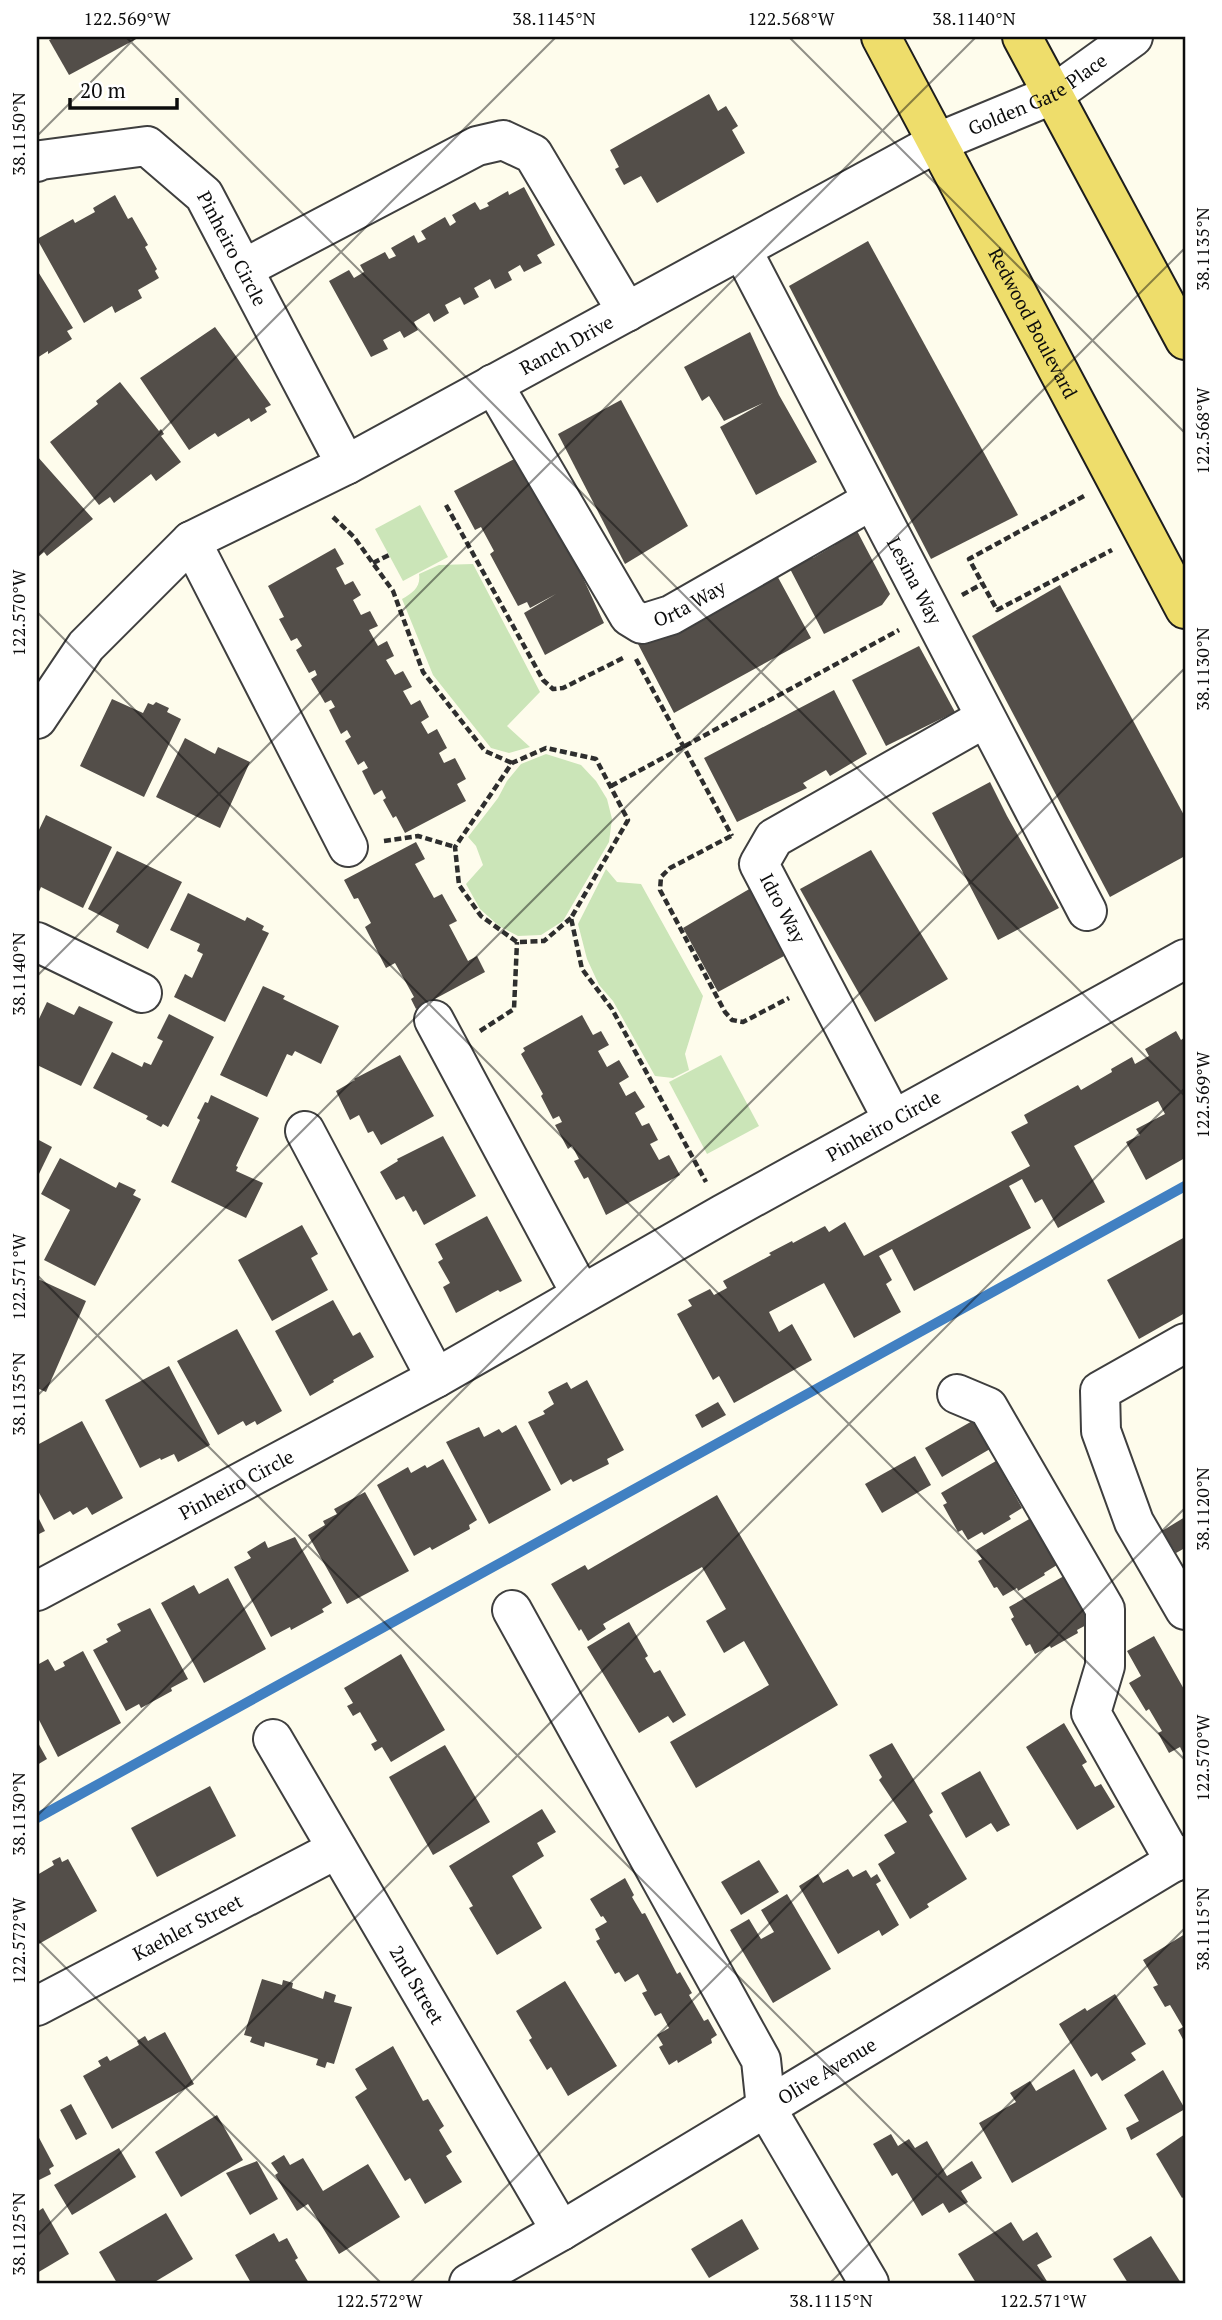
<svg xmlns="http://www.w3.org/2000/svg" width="1222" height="2320" font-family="'PT Serif',serif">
<rect width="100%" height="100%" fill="#fefcec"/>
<!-- green -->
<g fill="#cbe5b8">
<path d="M420,505L448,557L403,581L375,529Z"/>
<path d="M473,564L540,692L507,726L530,747L509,753L491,748L433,675L402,599C413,593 421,587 419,574L439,565Z"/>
<path d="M546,754L581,765L596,781L607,799L612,819L609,842L563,921L541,935L518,936L499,926L480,909L466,884L483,865L476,846L468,837L498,798L507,781L521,764Z"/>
<path d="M606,869L617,882L641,884L703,996L685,1054L689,1070L673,1078L655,1076L613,1001L599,985L587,959L578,924Z"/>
<path d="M721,1055L759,1126L707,1154L669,1082Z"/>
</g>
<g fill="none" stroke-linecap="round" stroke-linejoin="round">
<!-- stream -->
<path stroke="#4180c2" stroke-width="10" d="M37,1818L1185,1186"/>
</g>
<!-- building -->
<g fill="#534e49">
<path d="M56,37H140L69,75L49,40Z"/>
<path d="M709,94L718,111L726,106L738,126L732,130L745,153L657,203L641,176L624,185L615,169L619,167L610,150Z"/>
<path d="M524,187L555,245L537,255L542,263L524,272L520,265L508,272L512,280L495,289L490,279L474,288L479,297L464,305L460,297L445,305L449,313L434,322L429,313L414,322L418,330L404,338L400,331L383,340L388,349L371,357L329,281L349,270L354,278L364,272L360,265L385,252L389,259L396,256L391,248L414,235L418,243L426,239L421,231L445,217L450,226L456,222L452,215L475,202L480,210L489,206L487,203L508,191L509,195Z"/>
<path d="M115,195L128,219L132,217L148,245L145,247L157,269L155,271L159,278L138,290L142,298L115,313L112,306L84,323L37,239L73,219L75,223L95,212L93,208Z"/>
<path d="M868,241L1018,515L931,559L789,286Z"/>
<path d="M37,270L73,328L67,331L72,339L48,354V351L37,358Z"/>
<path d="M215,327L271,405L265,408L267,412L251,422L249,418L218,437L215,433L189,450L140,378Z"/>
<path d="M750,332L779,395L817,462L756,495L720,427L763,403L724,421L709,396L702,401L684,367Z"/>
<path d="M120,382L159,431L161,429L164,434L161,436L181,462L156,481L151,474L114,503L110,497L99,505L50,442L98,404L96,401Z"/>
<path d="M621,400L688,526L625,564L558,434Z"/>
<path d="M37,456L93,519L47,556L44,552L37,558Z"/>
<path d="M518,457L583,578L604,623L545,655L524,613L556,594L530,608L527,602L518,606L490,554L494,551L481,527L475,530L454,491Z"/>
<path d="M855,527L890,594L882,605L824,634L788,565L810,551L813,558L835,545L832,539Z"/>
<path d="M335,548L344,564L336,568L345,585L353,581L361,595L353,600L361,615L370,611L378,626L369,630L378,646L387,641L394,656L386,660L395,675L403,671L412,687L403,691L411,705L420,700L429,717L421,722L428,734L437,729L447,748L439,753L444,763L455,758L466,779L457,784L466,801L405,833L396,816L393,818L383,800L386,798L382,790L374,795L362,771L368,768L364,761L358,765L345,741L351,737L347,730L341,734L329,710L335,707L331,700L325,703L311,679L317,675L315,670L309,673L296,650L302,646L297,638L291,641L279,619L284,617L268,586Z"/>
<path d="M774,570L811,638L674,713L638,644L666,628L669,636L712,614L737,600L734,593Z"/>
<path d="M1060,585L1185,817V856L1110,897L972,636Z"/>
<path d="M919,646L955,712L886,746L852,680Z"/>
<path d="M834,690L867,754L830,776L826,770L803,783L807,788L737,822L704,758Z"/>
<path d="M112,699L143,713L148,703L153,705L156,702L169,708L167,712L181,719L144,797L80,766Z"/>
<path d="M185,738L215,754L218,747L250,762L220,828L156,797Z"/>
<path d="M990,782L1007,816L1059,908L998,940L932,813Z"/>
<path d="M46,815L112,847L83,908L41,887L37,896V834Z"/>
<path d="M416,842L425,859L415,864L434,898L442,894L457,921L449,925L468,961L477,956L485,972L416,1009L411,999L414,997L395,963L386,968L365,927L371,923L358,898L354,899L344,880Z"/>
<path d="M871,850L948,979L875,1022L800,889Z"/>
<path d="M117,851L182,882L148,949L116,932L119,925L88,909Z"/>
<path d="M751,888L784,956L718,992L683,928Z"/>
<path d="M188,893L245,921L247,917L264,926L262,930L269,933L225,1022L174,997L185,974L192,978L203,954L197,951L200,944L170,930Z"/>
<path d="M263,986L285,996L283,999L339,1026L321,1064L295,1051L292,1056L287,1054L267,1097L220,1075Z"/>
<path d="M47,1002L74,1015L79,1006L113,1022L81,1086L37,1065V1023Z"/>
<path d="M169,1014L214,1037L168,1127L163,1124L161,1127L146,1119L148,1116L93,1088L112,1052L142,1067L144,1062L151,1065L163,1041L157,1038Z"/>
<path d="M582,1015L593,1035L601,1031L609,1045L598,1051L607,1067L619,1060L629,1077L619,1083L626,1096L635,1091L645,1107L635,1113L642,1126L649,1123L658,1140L650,1144L659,1160L669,1155L680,1175L606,1215L588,1177L584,1179L574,1161L579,1159L572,1146L568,1149L555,1125L562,1122L559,1116L553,1119L541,1096L543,1094L521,1054L525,1051L523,1048Z"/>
<path d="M1176,1031L1181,1040L1185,1037V1158L1146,1180L1126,1142L1140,1135L1136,1129L1165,1114L1158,1101L1074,1146L1105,1202L1058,1228L1042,1199L1035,1203L1022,1179L1009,1186L1031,1228L914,1291L892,1249L879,1256L892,1280L886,1284L901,1312L854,1338L824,1283L769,1312L779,1332L792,1324L812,1360L734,1403L719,1376L713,1380L677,1314L692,1306L688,1300L710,1289L714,1295L727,1288L723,1281L771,1255L769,1253L792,1241L793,1243L825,1226L829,1232L845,1222L864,1256L1030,1166L1011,1132L1028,1123L1024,1115L1078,1085L1081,1090L1112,1072L1111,1069L1132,1057L1135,1064L1149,1056L1145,1049Z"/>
<path d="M400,1055L434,1116L381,1145L373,1131L368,1133L359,1115L350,1120L336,1091L355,1080L354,1079Z"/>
<path d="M211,1095L259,1118L236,1166L238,1167L236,1171L263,1183L246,1218L171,1182L200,1120L197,1118L205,1102L208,1103Z"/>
<path d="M443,1136L476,1196L424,1225L416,1210L413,1212L404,1196L396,1200L380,1172L398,1161L397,1159Z"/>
<path d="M37,1139L52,1147L37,1178Z"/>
<path d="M60,1158L116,1188L119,1182L136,1190L133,1195L141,1199L95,1286L44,1260L70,1210L41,1194Z"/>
<path d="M487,1216L522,1281L500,1292L498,1290L456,1313L443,1287L450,1283L438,1262L443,1259L435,1244Z"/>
<path d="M302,1225L318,1254L311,1258L328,1290L272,1321L238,1260Z"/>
<path d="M1185,1237V1313L1139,1339L1107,1280Z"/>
<path d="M38,1279L86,1301L46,1392L37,1388Z"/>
<path d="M333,1300L353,1336L360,1332L374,1357L333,1380L334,1382L310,1396L275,1331Z"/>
<path d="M237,1329L282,1411L257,1425L255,1421L246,1426L243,1421L218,1435L177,1361Z"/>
<path d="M169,1366L210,1445L178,1462L174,1454L161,1460L160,1458L140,1468L105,1400Z"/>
<path d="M587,1380L624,1450L607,1459L609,1464L573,1482L571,1479L561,1485L528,1422L545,1414L543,1411L554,1404L548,1392L567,1382L571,1389Z"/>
<path d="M718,1402L726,1415L702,1428L695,1415Z"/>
<path d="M974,1420L990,1449L942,1477L925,1448Z"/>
<path d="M82,1421L123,1498L92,1515L87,1507L73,1515L70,1511L54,1520L37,1489V1445Z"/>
<path d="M516,1425L551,1490L489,1524L446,1442L479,1427L484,1437L499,1429L502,1433Z"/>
<path d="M915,1456L931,1485L882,1513L865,1484Z"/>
<path d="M443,1459L477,1520L469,1525L470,1529L432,1550L430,1547L414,1556L377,1485L408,1467L411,1473L425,1465L427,1468Z"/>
<path d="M996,1461L1022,1508L1009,1516L1011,1519L984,1535L982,1532L968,1540L962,1530L958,1532L943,1505L947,1503L941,1493Z"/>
<path d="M365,1492L409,1571L347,1604L308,1535L325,1525L323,1521L337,1514L334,1509Z"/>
<path d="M717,1495L838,1705L696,1788L670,1742L769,1685L744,1641L724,1653L706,1621L726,1609L702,1567L603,1624L606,1629L588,1641L581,1629L579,1631L551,1584L585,1565L588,1570Z"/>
<path d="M37,1515L45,1531L37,1535Z"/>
<path d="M1185,1517V1548L1176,1553L1162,1531Z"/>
<path d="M1031,1518L1057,1565L1044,1573L1045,1575L1018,1591L1017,1588L1003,1596L997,1587L994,1588L978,1561L982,1559L976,1550Z"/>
<path d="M295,1537L332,1603L322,1609L324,1612L291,1630L290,1627L271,1637L234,1567L251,1558L247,1552L265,1541L268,1548Z"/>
<path d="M1064,1576L1090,1623L1077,1630L1078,1633L1051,1648L1050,1646L1035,1654L1030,1644L1026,1646L1011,1619L1014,1617L1009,1607Z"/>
<path d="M228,1578L266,1649L204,1683L161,1603L194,1585L199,1594Z"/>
<path d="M150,1608L188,1679L171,1688L172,1691L141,1708L139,1704L126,1711L93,1650L108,1642L106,1639L121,1631L117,1624Z"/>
<path d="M629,1622L648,1656L645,1658L654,1673L660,1670L686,1715L673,1723L668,1716L639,1733L587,1647Z"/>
<path d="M1154,1636L1185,1691V1757L1180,1747L1169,1753L1158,1733L1162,1731L1149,1709L1146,1711L1129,1683L1141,1676L1127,1651Z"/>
<path d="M83,1651L121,1723L58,1757L37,1716V1665L48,1659L55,1671L65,1666L63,1662Z"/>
<path d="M401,1654L445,1730L391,1762L382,1747L375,1751L371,1744L377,1741L360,1712L353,1716L347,1706L353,1703L344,1688Z"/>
<path d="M1064,1723L1087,1762L1082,1765L1095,1787L1101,1784L1115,1807L1077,1830L1026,1747Z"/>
<path d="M37,1741L47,1759L37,1765Z"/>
<path d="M892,1743L933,1812L929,1815L967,1879L927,1904L929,1907L910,1919L878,1864L895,1853L884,1835L907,1822L879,1780L882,1777L869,1755Z"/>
<path d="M445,1745L490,1822L433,1855L389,1777Z"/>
<path d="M980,1771L1010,1825L997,1832L991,1823L966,1838L941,1793Z"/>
<path d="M210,1786L236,1836L157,1877L131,1828Z"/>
<path d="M542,1809L556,1832L537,1843L544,1856L512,1876L542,1928L497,1955L469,1908L473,1906L449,1866Z"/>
<path d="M60,1857L62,1862L68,1859L97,1911L37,1945V1875L54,1865L52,1861Z"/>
<path d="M759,1860L779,1892L741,1915L721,1882Z"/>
<path d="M848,1869L853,1877L866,1870L871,1878L877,1874L881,1881L876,1884L899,1925L882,1936L879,1930L838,1954L799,1886L818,1874L823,1883Z"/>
<path d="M625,1878L634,1895L632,1897L642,1914L645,1913L677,1974L680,1972L692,1993L689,1995L704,2021L708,2019L717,2035L711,2039L712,2043L678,2063L677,2060L669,2065L659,2047L663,2045L657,2035L669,2028L661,2013L655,2016L642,1993L647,1991L638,1974L625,1982L619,1972L615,1974L596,1941L600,1939L595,1929L607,1922L603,1916L601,1917L590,1899Z"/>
<path d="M787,1894L831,1969L773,2003L730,1930L749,1919L761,1939L774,1932L761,1910Z"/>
<path d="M1185,1934V2043L1178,2030L1183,2027L1170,2005L1165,2007L1153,1987L1158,1985L1143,1960Z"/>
<path d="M262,1979L282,1985L283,1980L293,1983L292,1988L323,1999L325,1991L336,1995L334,2002L352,2007L334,2064L327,2062L325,2068L316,2065L318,2059L265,2042L264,2047L250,2042L252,2037L244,2035Z"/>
<path d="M565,1981L617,2066L568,2096L551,2067L547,2070L529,2040L532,2038L516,2011Z"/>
<path d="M1115,1994L1146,2044L1131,2053L1136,2060L1102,2081L1097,2073L1091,2077L1059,2024L1085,2008L1087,2011Z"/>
<path d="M165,2032L194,2084L112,2129L83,2076L101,2066L98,2061L107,2056L110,2061L139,2045L137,2041L145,2036L148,2041Z"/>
<path d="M393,2046L423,2101L428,2099L444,2126L439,2130L452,2152L446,2156L462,2182L425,2204L410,2178L405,2181L355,2097L367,2089L355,2069Z"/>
<path d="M1074,2069L1107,2129L1012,2183L979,2123L1016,2102L1010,2093L1030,2081L1036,2091Z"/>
<path d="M1163,2070L1185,2109L1131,2140L1126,2128L1139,2121L1124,2095Z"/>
<path d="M71,2104L87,2134L76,2140L60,2110Z"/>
<path d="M217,2115L243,2160L181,2197L155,2152Z"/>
<path d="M37,2134L54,2166L49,2169L51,2174L37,2181Z"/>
<path d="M891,2134L898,2146L909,2139L915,2148L927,2141L947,2176L972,2161L982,2178L961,2191L968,2202L949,2213L943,2203L922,2216L897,2173L892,2176L873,2144Z"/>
<path d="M1185,2134V2196L1182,2198L1156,2154Z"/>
<path d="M119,2148L136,2177L72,2215L54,2185Z"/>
<path d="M284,2155L290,2165L303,2158L323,2191L368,2164L400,2217L339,2254L308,2204L297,2211L275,2175L278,2173L271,2163Z"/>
<path d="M257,2161L278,2199L250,2215L226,2173Z"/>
<path d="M43,2208L69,2254L37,2273V2212Z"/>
<path d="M166,2213L193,2259L153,2283H117L99,2252Z"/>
<path d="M742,2219L759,2249L709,2278L691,2249Z"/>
<path d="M1011,2222L1023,2241L1037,2232L1052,2257L1037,2265L1048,2283H976L958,2254Z"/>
<path d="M274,2233L279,2242L287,2238L298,2258L295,2260L309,2283H251L235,2255Z"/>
<path d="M1151,2236L1181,2283H1128L1113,2259Z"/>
</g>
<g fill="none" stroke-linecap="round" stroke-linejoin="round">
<!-- minor casing -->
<g stroke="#3f3f3f" stroke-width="42">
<g id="minor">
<path id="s1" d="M37,162L41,160L147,146L204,195L346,465"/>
<path id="s2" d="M742,250L1087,911"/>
<path d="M243,269L477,146L503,140L533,154L627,312"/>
<path id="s3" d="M493,384L629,616L642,624L671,615L872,500"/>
<path d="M191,541L348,847"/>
<path id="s4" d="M37,719L86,646L191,541L346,465L936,143L1054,94L1133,37"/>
<path d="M37,942L142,993"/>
<path d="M434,1020L581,1294"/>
<path d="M893,1120L759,864L774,838L985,718"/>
<path d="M305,1131L436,1378"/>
<path d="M1185,1343L1100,1391L1101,1431L1134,1522L1185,1610"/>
<path d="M957,1394L988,1407L1105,1609V1666L1091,1713L1175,1862"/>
<path id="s5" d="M37,1591L436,1378L723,1214L1185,959"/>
<path d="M512,1610L761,2060L766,2108L869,2283"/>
<path id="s6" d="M273,1739L561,2231"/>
<path id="s7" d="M37,2006L337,1849"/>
<path id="s8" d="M469,2283L561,2231L1185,1855"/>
</g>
</g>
<!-- major casing -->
<g stroke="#1d1d1d" stroke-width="42">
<g id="major">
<path id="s9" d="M881,37L1185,609"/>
<path d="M1022,37L1185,340"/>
</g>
</g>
<!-- path -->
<g stroke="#2e2e2e" stroke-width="4.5" stroke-dasharray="7 3.5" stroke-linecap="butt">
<path d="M1084,496L969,559L997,610L1112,550"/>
<path d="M446,505L543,680L553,689L563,688L625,657"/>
<path d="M333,517L354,537L393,591L423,672L485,751L512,763"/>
<path d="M373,563L389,555"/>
<path d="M962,595L982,584"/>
<path d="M636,659L732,836"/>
<path d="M611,786L899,630"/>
<path d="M731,836L670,868L661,877L660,890L725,1012L732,1020L743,1022L789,998"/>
<path d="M384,841L418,836L455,847"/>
<path d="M571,918L544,941L517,942L481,916L459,885L455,847L512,763L546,748L596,759L628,820L571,918L582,969L612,1009L706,1182"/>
<path d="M480,1031L514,1009L517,942"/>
</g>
<!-- minor -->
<use href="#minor" stroke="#fff" stroke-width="38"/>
<!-- major -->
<use href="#major" stroke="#eedd6b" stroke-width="38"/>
</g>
<!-- ticks -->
<path fill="none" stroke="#0c0c0c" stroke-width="2" stroke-opacity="0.45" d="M126,37L1185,1096M789,37L1185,433M37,136L136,37M37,556L556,37M37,612L1185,1760M37,976L976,37M37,1275L1045,2283M37,1396L1185,248M37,1816L1185,668M37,1939L381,2283M37,2236L1185,1088M410,2283L1185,1508M830,2283L1185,1928"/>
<g text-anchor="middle" stroke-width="7" stroke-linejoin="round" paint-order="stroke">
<!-- street labels -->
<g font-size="19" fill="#0c0c0c" stroke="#fff">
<text dy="7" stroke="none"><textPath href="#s4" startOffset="1194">Golden Gate Place</textPath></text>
<text dy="7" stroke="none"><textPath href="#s1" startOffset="247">Pinheiro Circle</textPath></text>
<text dy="7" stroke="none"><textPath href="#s9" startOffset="324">Redwood Boulevard</textPath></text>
<text dy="7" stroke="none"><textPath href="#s4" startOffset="660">Ranch Drive</textPath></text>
<text dy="7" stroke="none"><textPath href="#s2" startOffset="373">Lesina Way</textPath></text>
<text dy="7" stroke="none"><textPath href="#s3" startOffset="336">Orta Way</textPath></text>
<text transform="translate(783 908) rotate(62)" y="7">Idro Way</text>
<text dy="7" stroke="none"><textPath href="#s5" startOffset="966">Pinheiro Circle</textPath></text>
<text dy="7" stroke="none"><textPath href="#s5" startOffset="226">Pinheiro Circle</textPath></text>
<text dy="7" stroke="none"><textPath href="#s7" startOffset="170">Kaehler Street</textPath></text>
<text dy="7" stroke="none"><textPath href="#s6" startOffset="285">2nd Street</textPath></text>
<text dy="7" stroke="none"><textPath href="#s8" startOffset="416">Olive Avenue</textPath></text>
</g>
</g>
<!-- border -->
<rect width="1222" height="2320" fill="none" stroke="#ffffff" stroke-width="77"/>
<!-- scale -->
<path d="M70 98v10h107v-10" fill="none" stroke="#0c0c0c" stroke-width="3.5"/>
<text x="80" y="98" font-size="21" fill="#0c0c0c" stroke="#ffffff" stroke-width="5" paint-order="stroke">20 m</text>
<rect x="38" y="38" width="1146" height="2244" fill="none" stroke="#0c0c0c" stroke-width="2.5"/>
<g font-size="18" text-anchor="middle" fill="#0c0c0c">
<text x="127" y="25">122.569°W</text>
<text x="554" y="25">38.1145°N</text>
<text x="791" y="25">122.568°W</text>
<text x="974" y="25">38.1140°N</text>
<text transform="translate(19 134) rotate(-90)" y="6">38.1150°N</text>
<text transform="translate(1203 249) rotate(-90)" y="6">38.1135°N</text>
<text transform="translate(1203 431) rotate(-90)" y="6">122.568°W</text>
<text transform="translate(19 613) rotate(-90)" y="6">122.570°W</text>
<text transform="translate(1203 669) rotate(-90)" y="6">38.1130°N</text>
<text transform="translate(19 974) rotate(-90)" y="6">38.1140°N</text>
<text transform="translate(1203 1095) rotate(-90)" y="6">122.569°W</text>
<text transform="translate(19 1277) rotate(-90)" y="6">122.571°W</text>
<text transform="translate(19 1394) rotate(-90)" y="6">38.1135°N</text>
<text transform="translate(1203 1509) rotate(-90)" y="6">38.1120°N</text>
<text transform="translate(1203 1758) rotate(-90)" y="6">122.570°W</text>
<text transform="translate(19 1814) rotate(-90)" y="6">38.1130°N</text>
<text transform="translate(1203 1929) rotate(-90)" y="6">38.1115°N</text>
<text transform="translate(19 1941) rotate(-90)" y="6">122.572°W</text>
<text transform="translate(19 2234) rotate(-90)" y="6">38.1125°N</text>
<text x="379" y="2307">122.572°W</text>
<text x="831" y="2307">38.1115°N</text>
<text x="1043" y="2307">122.571°W</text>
</g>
</svg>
